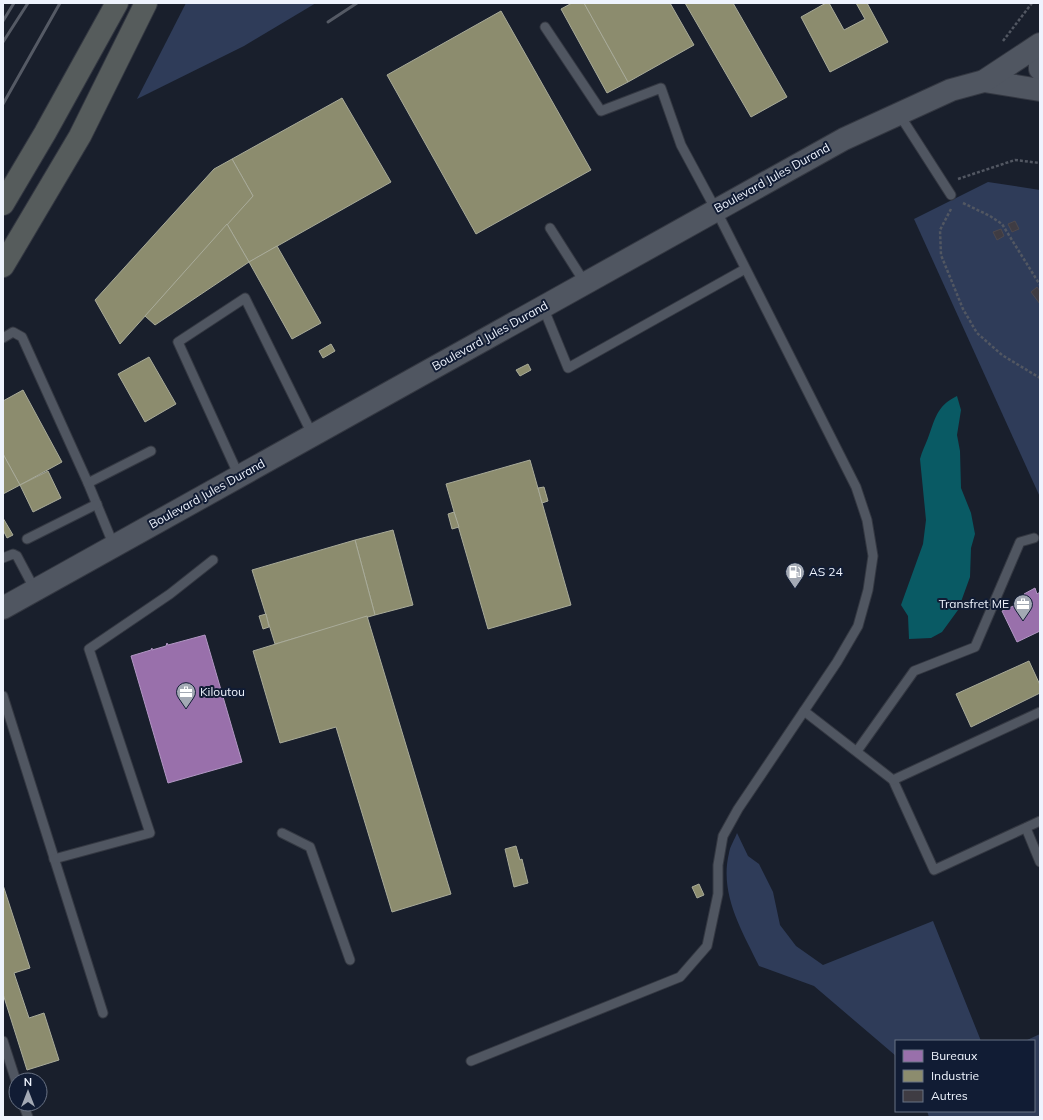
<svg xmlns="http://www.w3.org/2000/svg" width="1043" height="1120" font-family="Mulish,sans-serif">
<rect width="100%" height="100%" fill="#191f2c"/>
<!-- green -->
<g fill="#2f3c59">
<path d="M186,3H316L244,46L137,99Z"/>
<path d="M988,182L1040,190V497L914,219Z"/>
<path d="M737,833L748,856L759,864L773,892L780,925L796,946L823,965L933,921L981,1041H896V1056L814,986L759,966C742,931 719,894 729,853C730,846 735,839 737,833Z"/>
<path d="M1040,1034V1117H929L927,1111H1034V1041H1025Z"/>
</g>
<!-- water -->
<path fill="#095a64" d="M957,396L961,410L957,435L960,451L961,488L971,513L975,534L971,548L970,577L958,610L942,632L931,638L909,639L908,616L901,605L923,544L926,520L920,459C922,451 925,446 928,438C935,420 936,406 957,396Z"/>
<!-- offices -->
<g fill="#9970ab" stroke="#b297c4">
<path d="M1035,588L1037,594L1040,592V631L1017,642L1002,611L1027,600L1024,594Z"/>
<path d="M205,635L242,762L168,783L131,656L151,650L152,648V650L166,646L167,643L168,645Z"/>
</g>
<!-- industry -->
<g fill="#8c8c6e" stroke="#a9ab99">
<path d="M572,3H584L628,82L607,93L561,9Z"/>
<path d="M584,3H670L694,45L628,82Z"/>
<path d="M685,3H733L787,97L751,117Z"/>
<path d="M826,3H829L844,30L865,19L856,3H867L888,42L830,72L801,17Z"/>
<path d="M501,11L591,170L476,234L387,75Z"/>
<path d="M342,98L391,182L249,262L227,224L253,196L232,159Z"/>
<path d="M232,159L253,196L120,344L95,300L214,169Z"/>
<path d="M227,224L249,262L155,325L145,316Z"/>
<path d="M277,246L321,323L292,339L249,262Z"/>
<path d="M331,344L335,351L323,358L319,351Z"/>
<path d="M149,357L176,404L145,422L118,374Z"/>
<path d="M528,364L531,370L520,376L516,370Z"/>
<path d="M23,390L62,462L20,485L3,454V401Z"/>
<path d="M3,454L20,485L3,494Z"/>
<path d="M530,460L571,605L488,629L446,484Z"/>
<path d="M48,471L61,498L33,512L20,485Z"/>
<path d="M544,487L548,501L542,503L538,488Z"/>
<path d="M454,512L459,527L452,529L448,514Z"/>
<path d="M3,518L13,535L7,538L3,530Z"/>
<path d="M393,530L413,605L375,615L355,540Z"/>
<path d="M355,540L375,615L275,644L252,570Z"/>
<path d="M266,614L269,627L263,629L259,616Z"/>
<path d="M367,616L451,894L392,912L336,727L280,743L253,651Z"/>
<path d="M1029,661L1040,685V693L971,727L956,694Z"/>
<path d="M516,846L520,860L522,859L528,883L514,887L505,849Z"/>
<path d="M699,884L704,895L697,898L692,887Z"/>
<path d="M3,885L30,968L14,973L29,1018L44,1013L59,1060L27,1070L3,994Z"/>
</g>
<!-- building -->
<g fill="#3f3c43" stroke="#4d484d">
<path d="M1015,221L1019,229L1012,232L1008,224Z"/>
<path d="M1001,229L1004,236L997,240L993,232Z"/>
<path d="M1037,287L1040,291V304L1031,292Z"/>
</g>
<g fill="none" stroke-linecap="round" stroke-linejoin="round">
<!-- service casing -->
<g stroke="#343842" stroke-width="11">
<g id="service">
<path d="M899,114L951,195"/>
<path d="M550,228L585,283"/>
<path d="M543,307L568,368L745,269"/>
<path d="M3,338L13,332L22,337L88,483L114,546"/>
<path d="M239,476L178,342L245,298L313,436"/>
<path d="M88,483L151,451"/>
<path d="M27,539L97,504"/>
<path d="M3,558L13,554L17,556L35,590"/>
<path d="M3,696L103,1013"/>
<path d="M804,711L893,780L934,870L1040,821"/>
<path d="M857,751L914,671L975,647L1020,542L1034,538"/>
<path d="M893,780L1040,712"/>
<path d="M1026,828L1040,862"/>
<path d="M282,833L310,847L350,960"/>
<path d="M54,859L150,833L89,649L170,594L213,560"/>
<path d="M3,1041L16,1081"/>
<path d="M471,1061L680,977L707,946L718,894V865L723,836L738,809L837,662L858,626L868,590L873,556L867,520L856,487L716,210L681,145L661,88L601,111L545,27"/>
<path d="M23,1104L28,1117"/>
</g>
</g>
<!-- secondary casing -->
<g stroke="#343842" stroke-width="24">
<g id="secondary">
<path d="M1040,53V69"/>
<path d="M984,81L1040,90"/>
<path d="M3,608L844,139L951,90L984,81L1040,44"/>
</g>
</g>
<!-- trunk casing -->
<g stroke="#343842" stroke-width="24">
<g id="trunk">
<path d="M3,204L45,133L117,3"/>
<path d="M3,266L80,136L146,3"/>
</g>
</g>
<!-- path -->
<g stroke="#525762" stroke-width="2.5" stroke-dasharray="3 2" stroke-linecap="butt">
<path d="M1003,41L1032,3"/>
<path d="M958,179L1015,160L1040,163"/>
<path d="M963,203L990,216L1002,224L1040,285"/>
<path d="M951,209L940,230L941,255L963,309L977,333L1002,355L1040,378"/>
</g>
<!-- service -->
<use href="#service" stroke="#505661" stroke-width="9"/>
<!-- secondary -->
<use href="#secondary" stroke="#505661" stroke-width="22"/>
<!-- trunk -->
<use href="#trunk" stroke="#565c5c" stroke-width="22"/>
<!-- rail -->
<g stroke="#555a65" stroke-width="3">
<path d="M3,21L14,3"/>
<path d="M328,22L357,3"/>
<path d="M3,42L28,3"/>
<path d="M3,104L60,3"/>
</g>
</g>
<!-- icons -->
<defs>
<g id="fuel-pin" transform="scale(1)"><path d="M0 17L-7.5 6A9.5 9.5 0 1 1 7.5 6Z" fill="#a3a9b4" stroke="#111c34"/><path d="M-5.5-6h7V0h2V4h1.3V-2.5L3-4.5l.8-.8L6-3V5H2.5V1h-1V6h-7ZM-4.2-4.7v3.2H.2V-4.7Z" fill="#fff"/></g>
<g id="office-pin" transform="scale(1)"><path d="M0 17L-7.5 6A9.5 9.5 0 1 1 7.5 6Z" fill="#a3a9b4" stroke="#111c34"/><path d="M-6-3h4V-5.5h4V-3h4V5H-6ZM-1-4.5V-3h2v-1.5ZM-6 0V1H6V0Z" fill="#fff"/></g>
</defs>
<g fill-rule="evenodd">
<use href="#fuel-pin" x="795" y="572"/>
<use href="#office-pin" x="1023" y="604"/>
<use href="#office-pin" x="186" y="692"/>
</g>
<g text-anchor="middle" stroke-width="4" stroke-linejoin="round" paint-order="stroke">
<!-- street labels -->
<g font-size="12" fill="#eef3fd" stroke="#111c34">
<text transform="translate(772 178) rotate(-29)" y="4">Boulevard Jules Durand</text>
<text transform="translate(490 336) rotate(-29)" y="4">Boulevard Jules Durand</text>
<text transform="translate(207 494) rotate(-29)" y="4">Boulevard Jules Durand</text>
</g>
<!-- poi labels -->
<g font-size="12" fill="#eef3fd" stroke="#111c34" text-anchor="start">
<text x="809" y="576">AS 24</text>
<text x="1009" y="608" text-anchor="end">Transfret ME</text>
<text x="200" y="696">Kiloutou</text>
</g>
</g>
<!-- border -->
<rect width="1043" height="1120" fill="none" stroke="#eef3fd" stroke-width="8"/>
<!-- legend -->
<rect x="895" y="1040" width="140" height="72" fill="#111c34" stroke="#697284"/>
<rect x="903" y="1050" width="20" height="12" fill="#9970ab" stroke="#697284"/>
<text x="931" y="1060" font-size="12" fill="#eef3fd">Bureaux</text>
<rect x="903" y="1070" width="20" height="12" fill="#8c8c6e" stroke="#697284"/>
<text x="931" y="1080" font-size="12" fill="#eef3fd">Industrie</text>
<rect x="903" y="1090" width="20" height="12" fill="#3f3c43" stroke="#697284"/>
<text x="931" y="1100" font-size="12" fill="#eef3fd">Autres</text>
<!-- north arrow -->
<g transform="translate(28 1092)"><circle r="19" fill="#111c34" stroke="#697284"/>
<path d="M0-3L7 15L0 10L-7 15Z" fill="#a3a9b4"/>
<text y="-6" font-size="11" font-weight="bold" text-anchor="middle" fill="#eef3fd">N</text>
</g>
</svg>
